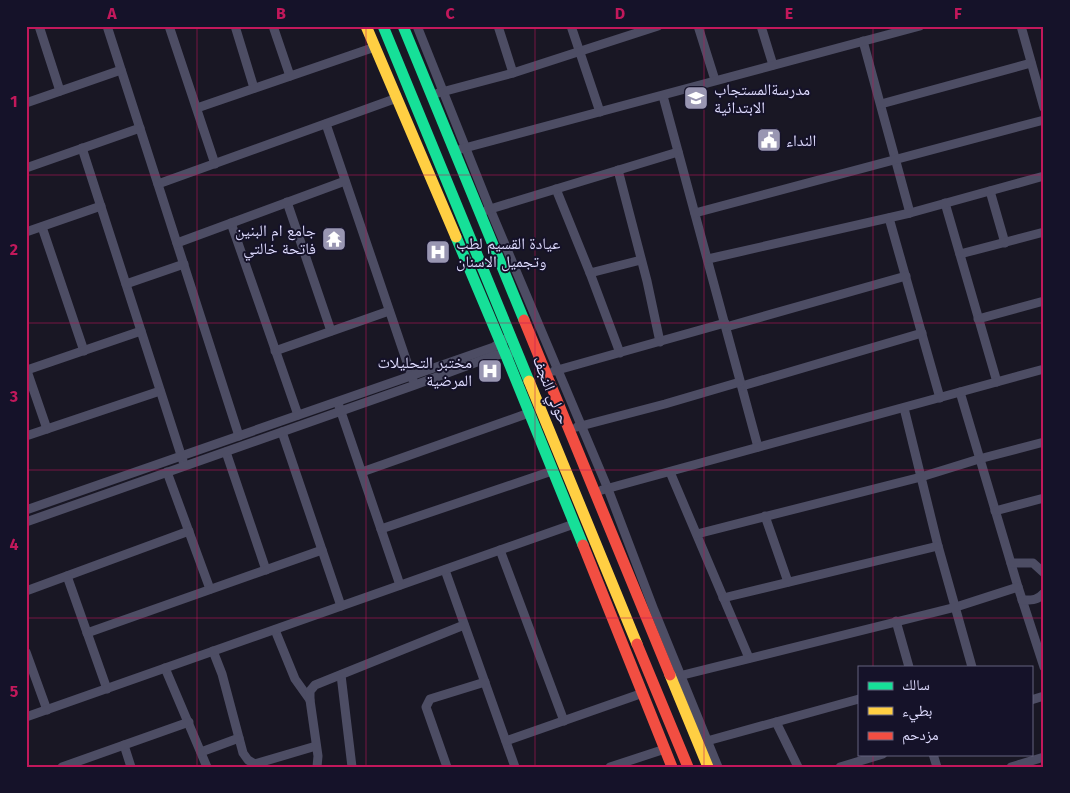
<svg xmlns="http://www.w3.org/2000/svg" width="1070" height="793" viewBox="0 0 1070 793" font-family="'Fira Sans','Noto Naskh Arabic',sans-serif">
  <rect width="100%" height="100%" fill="#191724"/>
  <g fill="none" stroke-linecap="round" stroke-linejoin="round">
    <g stroke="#4d4d64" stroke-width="9">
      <polyline points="39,26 60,91"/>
      <polyline points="107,26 239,436"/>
      <polyline points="169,26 215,164"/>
      <polyline points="235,26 254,88"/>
      <polyline points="273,26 290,76"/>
      <polyline points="417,26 490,209 608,489 654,610 718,767"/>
      <polyline points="498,26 513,73"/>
      <polyline points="571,26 600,112"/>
      <polyline points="698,26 715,80"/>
      <polyline points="761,26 773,65"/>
      <polyline points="1021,26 1044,108"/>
      <polyline points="863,41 910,213"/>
      <polyline points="438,93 513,73 658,26"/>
      <polyline points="663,96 758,447"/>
      <polyline points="26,103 121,70"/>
      <polyline points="881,104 1031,63"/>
      <polyline points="197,108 375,47"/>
      <polyline points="326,124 413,380"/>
      <polyline points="82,148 183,461"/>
      <polyline points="461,149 920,26"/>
      <polyline points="26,168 140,128"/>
      <polyline points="618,170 647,281 660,342"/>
      <polyline points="158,184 397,98"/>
      <polyline points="556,189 590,273 641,260"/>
      <polyline points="990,191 1005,243"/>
      <polyline points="287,202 331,331"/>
      <polyline points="945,203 997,382"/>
      <polyline points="487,210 678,152"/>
      <polyline points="695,213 1044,120"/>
      <polyline points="889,218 940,398"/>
      <polyline points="231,223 298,415"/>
      <polyline points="42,227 84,351"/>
      <polyline points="26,232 101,206"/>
      <polyline points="177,243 345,181"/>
      <polyline points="960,254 1044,232"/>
      <polyline points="708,259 910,213 1044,176"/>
      <polyline points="590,273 620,353"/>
      <polyline points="126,284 184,264"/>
      <polyline points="978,319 1044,301"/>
      <polyline points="726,327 906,276"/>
      <polyline points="275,351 389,311"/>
      <polyline points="26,368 47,429"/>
      <polyline points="27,370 141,331"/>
      <polyline points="554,371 725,323"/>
      <polyline points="742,386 922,333"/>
      <polyline points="960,392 1018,587 1044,667"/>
      <polyline points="339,406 400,585"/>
      <polyline points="904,408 938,546 972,667"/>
      <polyline points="577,427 665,404 740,382"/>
      <polyline points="282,432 341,606"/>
      <polyline points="26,436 160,391"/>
      <polyline points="226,452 266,570"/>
      <polyline points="167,472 210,589"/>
      <polyline points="362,472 529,413"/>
      <polyline points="670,472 749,658"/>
      <polyline points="602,490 1044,369"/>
      <polyline points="26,510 494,347 505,339"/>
      <polyline points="995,511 1044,498"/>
      <polyline points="765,516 788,582"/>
      <polyline points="26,522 415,385 496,355 510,353"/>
      <polyline points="381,529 552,471"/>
      <polyline points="697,534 921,477 979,459 1044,442"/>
      <polyline points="500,550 564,721"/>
      <polyline points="1011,563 1033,563 1044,573"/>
      <polyline points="445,570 515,767"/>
      <polyline points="67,576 107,689"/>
      <polyline points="26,591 189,531"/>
      <polyline points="723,598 938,546"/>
      <path d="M1022 600C1031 600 1037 601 1044 593"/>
      <polyline points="896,621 909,667"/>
      <polyline points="275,630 295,679 310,700"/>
      <polyline points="87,633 322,550"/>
      <polyline points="213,651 222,674 243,753 248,760 255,764 316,746"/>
      <polyline points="26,652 47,710"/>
      <polyline points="165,668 207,767"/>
      <polyline points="341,675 352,767"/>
      <polyline points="675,677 956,607 1018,587"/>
      <polyline points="1031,700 1044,696"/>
      <polyline points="26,717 574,524"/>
      <polyline points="776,722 798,767"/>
      <polyline points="506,741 643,693"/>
      <polyline points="707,741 859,699"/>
      <polyline points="124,745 131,767"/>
      <polyline points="201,752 239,738"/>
      <polyline points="933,754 937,767"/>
      <polyline points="62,767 189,722"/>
      <polyline points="317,767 318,756 310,700 310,691 315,685 464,625"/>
      <polyline points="447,767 426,707 430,699 485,682"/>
      <polyline points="610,767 665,749"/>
      <polyline points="840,767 883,754"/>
      <polyline points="1011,767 1044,757"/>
    </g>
    <g stroke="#16e098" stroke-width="11">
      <polyline points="383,26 529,381"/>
      <polyline points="403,26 524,320"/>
      <polyline points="456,237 505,353 583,545"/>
    </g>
    <g stroke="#ffcf43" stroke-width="11">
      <polyline points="366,26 456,237"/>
      <polyline points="529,381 637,644"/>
      <polyline points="670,675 708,767"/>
    </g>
    <g stroke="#f24e42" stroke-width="11">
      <polyline points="524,320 670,675"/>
      <polyline points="583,545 672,767"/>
      <polyline points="637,644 688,767"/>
    </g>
  </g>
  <path fill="none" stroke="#c2185b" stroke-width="1" stroke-opacity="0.55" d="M197 26V767M366 26V767M535 26V767M704 26V767M873 26V667M26 175H1044M26 323H1044M26 470H1044M26 618H1044M873 754V767"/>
  <defs>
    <symbol id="school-square" viewBox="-11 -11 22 22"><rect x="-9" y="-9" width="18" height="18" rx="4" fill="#9996b2" stroke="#151229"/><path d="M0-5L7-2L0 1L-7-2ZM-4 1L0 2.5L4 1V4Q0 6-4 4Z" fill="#fff"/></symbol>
    <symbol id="civic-square" viewBox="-11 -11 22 22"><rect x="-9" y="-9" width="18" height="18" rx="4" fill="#9996b2" stroke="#151229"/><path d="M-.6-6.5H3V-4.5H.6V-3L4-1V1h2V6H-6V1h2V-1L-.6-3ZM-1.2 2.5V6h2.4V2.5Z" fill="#fff"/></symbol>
    <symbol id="temple-square" viewBox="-11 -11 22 22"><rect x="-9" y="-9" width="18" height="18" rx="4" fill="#9996b2" stroke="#151229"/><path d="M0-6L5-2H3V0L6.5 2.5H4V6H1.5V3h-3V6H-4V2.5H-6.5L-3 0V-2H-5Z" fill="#fff"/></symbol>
    <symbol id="hospital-square" viewBox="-11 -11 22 22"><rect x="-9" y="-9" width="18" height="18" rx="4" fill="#9996b2" stroke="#151229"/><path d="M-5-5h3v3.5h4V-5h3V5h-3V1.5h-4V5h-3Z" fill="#fff"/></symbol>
  </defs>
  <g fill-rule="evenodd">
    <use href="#school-square" x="682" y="84" width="28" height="28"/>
    <use href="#civic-square" x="755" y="126" width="28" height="28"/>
    <use href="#temple-square" x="320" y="225" width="28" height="28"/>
    <use href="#hospital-square" x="424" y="238" width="28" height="28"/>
    <use href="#hospital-square" x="476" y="357" width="28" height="28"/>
  </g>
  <g text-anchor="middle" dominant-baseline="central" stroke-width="4" stroke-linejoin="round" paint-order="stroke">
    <g font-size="16" fill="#dedbfe" stroke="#151229" text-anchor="start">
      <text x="714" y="89">مدرسةالمستجاب<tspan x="714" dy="18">الابتدائية</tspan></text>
      <text x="786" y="140">النداء</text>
      <text x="316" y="230" text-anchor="end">جامع ام البنين<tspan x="316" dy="18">فاتحة خالتي</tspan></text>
      <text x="456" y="243">عيادة القسيم لطب<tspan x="456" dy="18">وتجميل الاسنان</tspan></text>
      <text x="472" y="362" text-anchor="end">مختبر التحليلات<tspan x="472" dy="18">المرضية</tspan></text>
    </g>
    <g font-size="16" fill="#dedbfe" stroke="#151229">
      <text transform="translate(551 390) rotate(68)">حولي النجف</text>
    </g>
  </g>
  <rect width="1070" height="793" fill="none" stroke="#151229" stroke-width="55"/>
  <rect x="858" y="666" width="175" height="90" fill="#151229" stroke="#65627e"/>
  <rect x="868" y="682" width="25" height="8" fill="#16e098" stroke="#65627e"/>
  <text x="902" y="690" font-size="15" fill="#dedbfe">سالك</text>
  <rect x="868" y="707" width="25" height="8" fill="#ffcf43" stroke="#65627e"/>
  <text x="902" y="716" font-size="15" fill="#dedbfe">بطيء</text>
  <rect x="868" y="732" width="25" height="8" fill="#f24e42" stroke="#65627e"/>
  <text x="902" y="740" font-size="15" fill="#dedbfe">مزدحم</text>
  <rect x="28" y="28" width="1014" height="738" fill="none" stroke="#c2185b" stroke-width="2"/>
  <g font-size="16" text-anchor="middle" font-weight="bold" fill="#c2185b">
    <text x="112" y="19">A</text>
    <text x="281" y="19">B</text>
    <text x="450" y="19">C</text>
    <text x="620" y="19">D</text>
    <text x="789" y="19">E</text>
    <text x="958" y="19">F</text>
    <text x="14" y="107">1</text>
    <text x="14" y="255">2</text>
    <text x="14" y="402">3</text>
    <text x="14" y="550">4</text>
    <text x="14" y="697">5</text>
  </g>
</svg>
